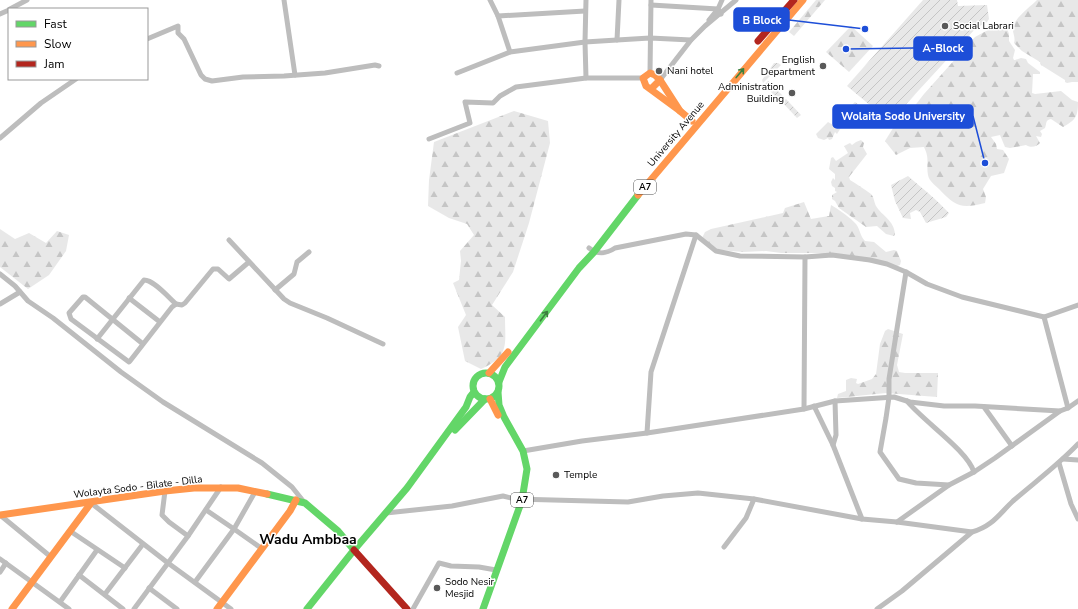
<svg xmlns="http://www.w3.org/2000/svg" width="1078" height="609" viewBox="0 0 1078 609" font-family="'Nunito Sans',sans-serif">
  <defs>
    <pattern id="forest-firs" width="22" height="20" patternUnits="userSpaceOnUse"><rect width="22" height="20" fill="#e8e8e8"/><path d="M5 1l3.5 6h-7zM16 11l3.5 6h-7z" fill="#c5c5c5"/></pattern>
    <pattern id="garden-furrows" width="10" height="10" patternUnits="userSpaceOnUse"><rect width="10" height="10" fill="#e8e8e8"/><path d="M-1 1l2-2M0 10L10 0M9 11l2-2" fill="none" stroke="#c5c5c5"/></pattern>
  </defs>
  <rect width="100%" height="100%" fill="#fff"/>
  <g fill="url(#forest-firs)">
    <polygon points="816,0 825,0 794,36 789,32"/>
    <path d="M1037 0H1078V82H1072L1067 83 1065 82V80L1041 65 1040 62 1022 51 1014 43C1016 37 1012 33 1013 27 1014 19 1031 6 1037 0Z"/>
    <path d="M1006 25 1009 34V41L1015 50 1013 58 1014 60H1015L1021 58 1026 59 1028 63 1040 72V74H1033L1032 93 1035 94 1061 91 1072 100 1078 102C1078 116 1076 120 1063 127L1051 119C1045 120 1047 123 1045 128L1040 131 1042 134 1041 137 1036 136 1040 143C1037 147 1030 148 1026 145L1010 148 1005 147 1000 135 991 137 996 144 997 149 1003 150 1009 159 1004 173 991 176 983 189 986 197 985 203C961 209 956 207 939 189 935 185 929 181 928 175 926 164 930 159 924 147L910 148 896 155 885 141 895 125 913 108 924 94 975 37 988 30Z"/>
    <polygon points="851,26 873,46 849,72 826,52"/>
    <path d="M514 111 548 121 550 143 529 223 513 272 492 305 505 317C505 345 510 356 481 369L465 361 458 327 466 315 453 283 459 280 461 261 460 251 474 235 467 224 449 218 428 206 429 180 434 142Z"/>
    <polygon points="836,119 839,119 841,122 842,126 837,134 835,132 832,139 829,140 828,138 824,140 818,138 816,134 828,122 833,125"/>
    <path d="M861 140 864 143 863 147 867 154 849 177 850 180C857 184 864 189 871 194 874 197 874 202 876 206 882 216 894 220 895 234L894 236 886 234 877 226 866 227 839 208 835 201 832 199V195L837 192 835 191V188L832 186 831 182 833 178 835 180V174L829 169 831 158 833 157 836 161 848 153 844 146 850 143 852 145 856 142Z"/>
    <path d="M804 202 811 219 829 216 831 205C838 209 851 218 856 224 860 229 860 236 865 241L874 242 886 252 894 250 897 251 901 261 900 265 895 267 819 253H781L766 251 743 252 719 250 702 238 705 232 711 229 783 213 785 208Z"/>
    <polygon points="0,229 15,239 29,233 46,243 57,231 69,235 66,251 49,275 28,289 0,267"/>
    <polygon points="888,329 903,334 897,365 899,372 905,373 938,373 937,397 886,393 837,398 838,394 846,391 846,380 851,378 857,379 856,383 858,384 872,379 876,374 880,344 885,331"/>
  </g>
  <g fill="url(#garden-furrows)">
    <polygon points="923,0 957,0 958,6 987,5 989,19 987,22 976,28 896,115 889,117 883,116 847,86"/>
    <polygon points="774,63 778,63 781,65 763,83 762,80"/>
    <polygon points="768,81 783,96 779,100 764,85"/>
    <polygon points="786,99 801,115 797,118 782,102"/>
    <path d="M855 102 874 117 875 120C864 119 855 117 850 107Z"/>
    <path d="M908 176C922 188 936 199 949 213L946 217 926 223 920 212 916 210 910 213 911 219 903 218 895 201 891 185Z"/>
  </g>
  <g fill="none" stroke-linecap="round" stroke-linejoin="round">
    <g stroke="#bdbdbd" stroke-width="5">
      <polyline points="284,0 295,75"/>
      <polyline points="490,0 498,16 510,52 585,42 617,40 650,38 691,40"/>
      <polyline points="651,5 718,9 721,14"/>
      <polyline points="10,9 27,0"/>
      <polyline points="0,14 9,10"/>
      <polyline points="498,16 585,11"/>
      <polyline points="709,20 718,9 722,0"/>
      <polyline points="147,39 178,26 178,33 184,39 201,75 205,79 212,81 243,77 284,76 325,73 375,65 379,66"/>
      <polyline points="617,40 619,0"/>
      <polyline points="457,73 510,52"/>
      <polyline points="650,73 651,0"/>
      <polyline points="586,78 585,42 586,0"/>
      <polyline points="660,80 691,40 705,26 736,0"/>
      <polyline points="0,138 41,103 76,79"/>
      <polyline points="429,139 470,123 465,102 493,103 500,96 516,87 586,78 643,78"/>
      <polyline points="229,240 284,299 290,303 327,318 383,344"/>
      <path d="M589 248C598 255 606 254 615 248L686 234 696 235 716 251 740 256 805 257 832 255 870 260 887 264 906 272 927 284 962 297 1044 317 1078 305"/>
      <polyline points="906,272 889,379 889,397 886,418 880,452 899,479 916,483 949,485"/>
      <polyline points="0,274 15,286 28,301 53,318 121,372 163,402 262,463 292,487 304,502"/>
      <polyline points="275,290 294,274 297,262 309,252"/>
      <polyline points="129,298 160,322"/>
      <polyline points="0,304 20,292"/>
      <polyline points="1044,317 1068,408"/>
      <path d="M97 339 144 280C154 280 168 297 176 304"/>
      <polyline points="143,344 85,297 83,297 69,313 71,319 129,362 130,361 172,307 176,304 182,305 185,303 213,269 218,269 229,279 249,262"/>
      <path d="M907 401C923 421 967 450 974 472"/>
      <polyline points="814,406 833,445 862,519"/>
      <polyline points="984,407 1012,446"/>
      <polyline points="804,409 805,257"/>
      <polyline points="647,433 651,372 696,235"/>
      <polyline points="833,445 836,435 835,401"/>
      <polyline points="523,451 582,441 647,433 804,409 835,401 894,397 910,402 944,406 975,406 1060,411"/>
      <polyline points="1063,459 1078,460"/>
      <polyline points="1059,463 1071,504 1078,519"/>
      <polyline points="165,491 162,515 169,522 188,536"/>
      <polyline points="91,503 168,563 231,609"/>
      <polyline points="206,510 234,529 261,548"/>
      <polyline points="386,513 452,506 503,496 515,499 628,502 663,496 698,493 754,499 862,519 897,522 972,532"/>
      <polyline points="0,515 51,557"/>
      <polyline points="897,522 949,485 974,472 995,458 1060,411 1068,408 1078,401"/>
      <polyline points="70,531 125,568"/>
      <polyline points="724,547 746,518 754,499"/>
      <polyline points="0,559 69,609"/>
      <polyline points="0,572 6,563"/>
      <polyline points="79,575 123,609"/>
      <polyline points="195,582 234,529 255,492"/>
      <polyline points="149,588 177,609"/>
      <polyline points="105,594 143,544"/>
      <polyline points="60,602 97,550"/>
      <polyline points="134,609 188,536 221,487"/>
      <polyline points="413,609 439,563 451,566 479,567 496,570"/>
      <path d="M877 609 902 591 972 532C993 526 999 514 1013 501 1035 482 1058 465 1078 444"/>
    </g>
    <g stroke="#63d668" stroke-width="7">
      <circle cx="486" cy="386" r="13"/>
      <polyline points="499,382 505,367 579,268 594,252 638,195"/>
      <polyline points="455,430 485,399"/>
      <polyline points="267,494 305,503 338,531 354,550"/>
      <polyline points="307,609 354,550 407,488 466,407 470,397 474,392"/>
      <polyline points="483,609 522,500 527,469 523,451 504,417 499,405 498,392"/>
    </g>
    <g stroke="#ff974d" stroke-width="7">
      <polyline points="660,80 680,111 692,121"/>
      <polyline points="651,89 660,80 655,75 650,73 643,78 646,86 680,111"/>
      <polyline points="638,195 803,0"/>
      <polyline points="489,373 508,352"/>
      <polyline points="490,399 498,415"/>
      <polyline points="0,515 165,491 194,488 238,488 267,494"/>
      <polyline points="12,609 91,503"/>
      <polyline points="217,609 290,511 296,500"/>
    </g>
    <g stroke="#b3261e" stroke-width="7">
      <polyline points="758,41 794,0"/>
      <polyline points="354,550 407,609"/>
    </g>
  </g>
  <defs><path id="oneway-shaft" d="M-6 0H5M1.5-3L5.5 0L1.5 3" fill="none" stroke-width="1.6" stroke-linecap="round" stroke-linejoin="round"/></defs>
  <g stroke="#3b803e">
    <use href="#oneway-shaft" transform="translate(740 73) rotate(-50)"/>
    <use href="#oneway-shaft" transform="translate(544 316) rotate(-53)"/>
  </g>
  <g fill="#595959" stroke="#fff" stroke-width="1.5">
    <circle cx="945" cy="26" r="4"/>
    <circle cx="823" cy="66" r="4"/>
    <circle cx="659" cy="71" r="4"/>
    <circle cx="792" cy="93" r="4"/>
    <circle cx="556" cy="475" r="4"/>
    <circle cx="437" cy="588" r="4"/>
  </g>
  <g text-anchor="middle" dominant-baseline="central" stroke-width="3" stroke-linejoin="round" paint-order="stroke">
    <g fill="#fff" stroke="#4c4c4c" stroke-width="1">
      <rect x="634" y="180" width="22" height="14" rx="3"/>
      <rect x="511" y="493" width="22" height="14" rx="3"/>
    </g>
    <g font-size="9" font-weight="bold" fill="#000">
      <text x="645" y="187">A7</text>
      <text x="522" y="500">A7</text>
    </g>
    <g font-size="10" fill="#000" stroke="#fff" text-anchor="start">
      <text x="953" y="26">Social Labrari</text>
      <text x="815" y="60" text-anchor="end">English<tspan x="815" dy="12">Department</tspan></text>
      <text x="667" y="71">Nani hotel</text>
      <text x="784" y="87" text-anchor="end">Administration<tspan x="784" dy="12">Building</tspan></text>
      <text x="564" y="475">Temple</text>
      <text x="445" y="582">Sodo Nesir<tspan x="445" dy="12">Mesjid</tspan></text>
    </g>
    <g font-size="10" fill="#000" stroke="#fff">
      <text transform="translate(676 134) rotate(-50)">University Avenue</text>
      <text transform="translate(138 487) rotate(-7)">Wolayta Sodo - Bilate - Dilla</text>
    </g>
    <g font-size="14" font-weight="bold" fill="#000" stroke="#fff">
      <text x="308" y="539">Wadu Ambbaa</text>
    </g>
  </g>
  <path fill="none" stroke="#1d4ed8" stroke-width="1.5" d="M865 29L789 20M846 49L914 48M985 163L973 116"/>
  <g fill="#1d4ed8" stroke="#fff" stroke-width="1.5">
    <circle cx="865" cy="29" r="4"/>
    <circle cx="846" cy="49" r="4"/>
    <circle cx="985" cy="163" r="4"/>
  </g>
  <g fill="#1d4ed8" stroke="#1d4ed8" stroke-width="1.5">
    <rect x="734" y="8" width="55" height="23" rx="4"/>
    <rect x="914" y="37" width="58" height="23" rx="4"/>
    <rect x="833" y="105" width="140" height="23" rx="4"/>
  </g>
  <g font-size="11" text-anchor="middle" font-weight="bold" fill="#fff">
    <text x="762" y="24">B Block</text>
    <text x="943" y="52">A-Block</text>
    <text x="903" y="120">Wolaita Sodo University</text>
  </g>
  <rect x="8" y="8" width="140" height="72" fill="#ffffff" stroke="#999999"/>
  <rect x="16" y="21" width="20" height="6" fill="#63d668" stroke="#999999"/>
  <text x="44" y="28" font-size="12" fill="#000000">Fast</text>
  <rect x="16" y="41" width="20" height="6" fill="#ff974d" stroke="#999999"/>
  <text x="44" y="48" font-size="12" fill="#000000">Slow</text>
  <rect x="16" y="61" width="20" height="6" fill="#b3261e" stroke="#999999"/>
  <text x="44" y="68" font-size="12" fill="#000000">Jam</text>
</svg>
